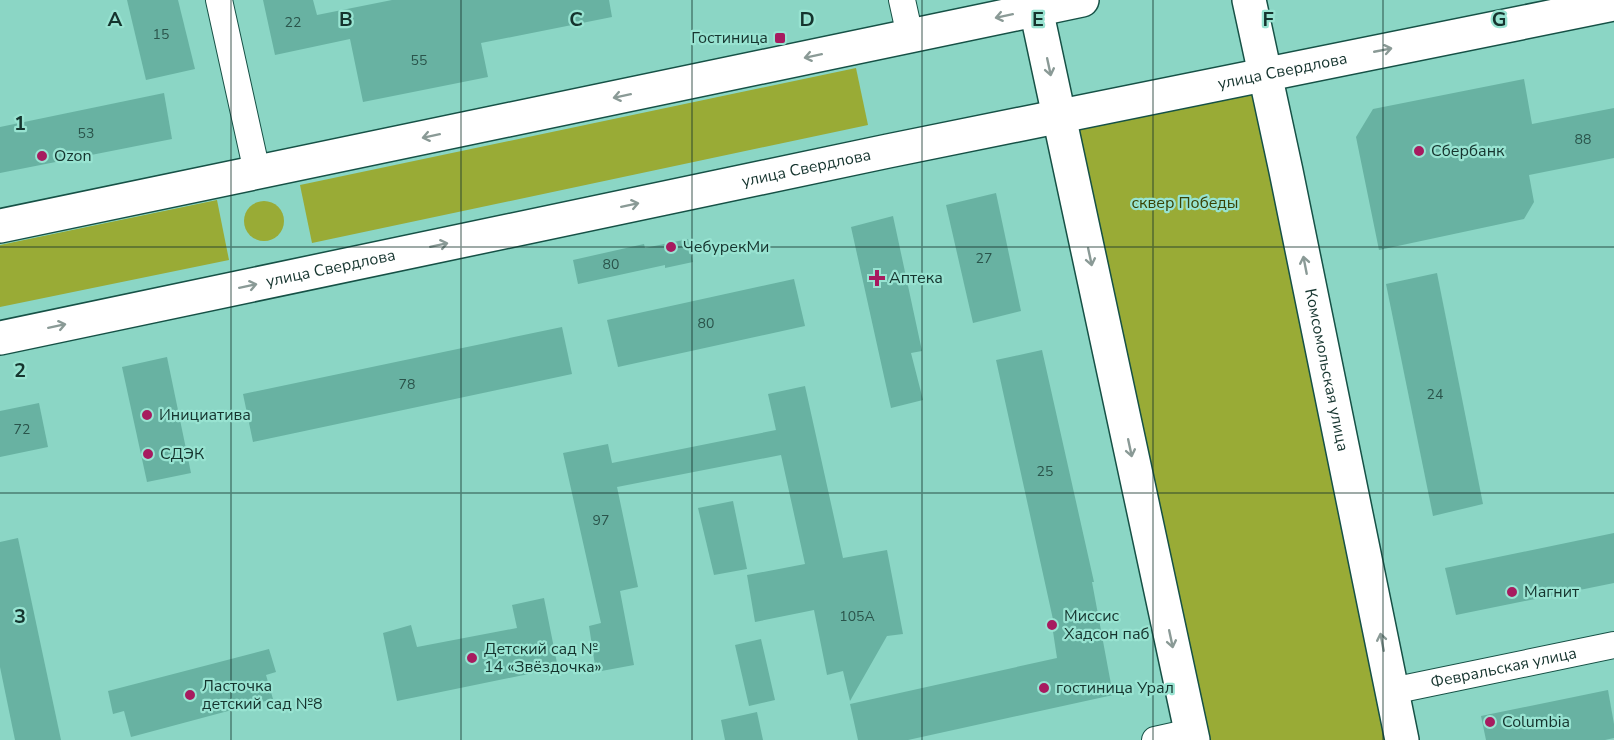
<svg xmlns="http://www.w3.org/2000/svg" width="1614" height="740" viewBox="0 0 1614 740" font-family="'Nunito Sans',sans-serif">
  <rect width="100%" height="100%" fill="#8bd6c5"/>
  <g fill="#99ab36">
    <polygon points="856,68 868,125 312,243 300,185"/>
    <polygon points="1264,73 1402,740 1193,740 1059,116"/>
    <polygon points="217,200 229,260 0,307 0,245"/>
    <circle cx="264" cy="221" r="20"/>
  </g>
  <g fill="#68b2a2">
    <polygon points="127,0 178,0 195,69 146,80"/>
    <polygon points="263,0 313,0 317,15 392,0 609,0 612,17 481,43 488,77 363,102 350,39 275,55"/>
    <polygon points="1524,79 1532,124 1614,108 1614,158 1529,175 1534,202 1524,219 1379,250 1356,137 1373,109"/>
    <polygon points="164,93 172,139 0,173 0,127"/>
    <polygon points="996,193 1021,311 973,323 946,205"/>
    <polygon points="893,216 922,351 911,353 923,400 891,408 851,227"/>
    <polygon points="688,239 693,262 665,268 665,265 578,284 573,260 644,244 645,248"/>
    <polygon points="1437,273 1483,504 1433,516 1386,284"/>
    <polygon points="794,279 805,326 618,367 607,320"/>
    <polygon points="562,327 572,374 253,442 243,394"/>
    <polygon points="1042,350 1094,582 1092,582 1113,695 908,740 858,740 850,704 1057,658 1052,625 1054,624 996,360"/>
    <polygon points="167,357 191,473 147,482 122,367"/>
    <polygon points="805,386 843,558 887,550 903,634 887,636 850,701 843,671 827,675 814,610 755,622 747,575 805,564 781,455 617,487 638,587 620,591 634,665 596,672 589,626 601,623 563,453 608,444 612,463 776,430 768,394"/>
    <polygon points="39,403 48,447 0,457 0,411"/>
    <polygon points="733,501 747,569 714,575 698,508"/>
    <polygon points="1614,533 1614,583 1456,615 1445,568"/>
    <polygon points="18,538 61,740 15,740 0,667 0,542"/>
    <polygon points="544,598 558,668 397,701 383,633 411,625 417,647 517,628 512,605"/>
    <polygon points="761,639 775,700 749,706 735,645"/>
    <polygon points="269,649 276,672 266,675 273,699 131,737 124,711 113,714 108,691"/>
    <polygon points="1608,690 1614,724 1614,738 1605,740 1486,740 1481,716"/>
    <polygon points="757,712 763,740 725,740 721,720"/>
  </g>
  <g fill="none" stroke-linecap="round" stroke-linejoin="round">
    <defs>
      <g id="minor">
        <polyline points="219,0 257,172"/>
        <polyline points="902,0 910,36"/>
        <path id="s1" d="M1392 691 1614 645"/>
        <polyline points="1155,740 1191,732"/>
      </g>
      <g id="secondary">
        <path id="s2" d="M1249 0 1286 171 1402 740"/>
        <polyline points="1036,9 1193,740"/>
        <polyline points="0,226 1082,0"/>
        <path id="s3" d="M0 338 888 151 1614 4"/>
      </g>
    </defs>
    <use href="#minor" stroke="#165146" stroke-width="28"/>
    <use href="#secondary" stroke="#165146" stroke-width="36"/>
    <use href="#minor" stroke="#fff" stroke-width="26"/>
    <use href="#secondary" stroke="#fff" stroke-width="33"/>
  </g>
  <defs><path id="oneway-shaft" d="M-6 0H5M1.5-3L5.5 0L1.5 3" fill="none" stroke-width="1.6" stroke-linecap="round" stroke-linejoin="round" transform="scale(1.5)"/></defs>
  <g stroke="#8a9a96">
    <use href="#oneway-shaft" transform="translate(1004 16) rotate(168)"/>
    <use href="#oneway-shaft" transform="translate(1383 50) rotate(-11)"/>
    <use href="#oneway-shaft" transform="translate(813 56) rotate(168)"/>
    <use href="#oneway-shaft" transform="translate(1049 67) rotate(78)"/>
    <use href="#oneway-shaft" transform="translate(622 96) rotate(168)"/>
    <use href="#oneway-shaft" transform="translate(431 136) rotate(168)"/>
    <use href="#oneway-shaft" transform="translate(630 205) rotate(-12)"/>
    <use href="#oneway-shaft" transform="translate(439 245) rotate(-12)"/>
    <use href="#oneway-shaft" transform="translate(1090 257) rotate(78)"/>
    <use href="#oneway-shaft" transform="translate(1305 265) rotate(-101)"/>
    <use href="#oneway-shaft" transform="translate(248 286) rotate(-12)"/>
    <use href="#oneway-shaft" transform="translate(57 326) rotate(-12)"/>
    <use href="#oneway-shaft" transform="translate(1130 448) rotate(78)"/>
    <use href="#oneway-shaft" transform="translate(1171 639) rotate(78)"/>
    <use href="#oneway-shaft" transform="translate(1382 642) rotate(-101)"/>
  </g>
  <path fill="none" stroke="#15342e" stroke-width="1.5" stroke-opacity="0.55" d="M231 0V740M461 0V740M692 0V740M922 0V740M1153 0V740M1383 0V740M0 247H1614M0 493H1614"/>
  <g fill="#a71b5f" stroke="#98e3d1" stroke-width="2">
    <rect x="774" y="32" width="12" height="12" rx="3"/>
    <circle cx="1419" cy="151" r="6"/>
    <circle cx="42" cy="156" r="6"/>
    <circle cx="671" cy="247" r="6"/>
    <path d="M874 269h6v6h6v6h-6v6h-6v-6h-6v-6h6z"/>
    <circle cx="147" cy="415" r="6"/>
    <circle cx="148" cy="454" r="6"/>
    <circle cx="1512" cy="592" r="6"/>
    <circle cx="1052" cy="625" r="6"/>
    <circle cx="472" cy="658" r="6"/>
    <circle cx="1044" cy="688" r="6"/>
    <circle cx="190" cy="695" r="6"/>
    <circle cx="1490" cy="722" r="6"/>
  </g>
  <g text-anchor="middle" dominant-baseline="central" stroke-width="4.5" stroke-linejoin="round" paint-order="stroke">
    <g font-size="14" fill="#2a544b">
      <text x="293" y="22">22</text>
      <text x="161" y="34">15</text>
      <text x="419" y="60">55</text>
      <text x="86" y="133">53</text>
      <text x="1583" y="139">88</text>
      <text x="984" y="258">27</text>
      <text x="611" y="264">80</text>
      <text x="706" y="323">80</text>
      <text x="407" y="384">78</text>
      <text x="1435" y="394">24</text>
      <text x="22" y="429">72</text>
      <text x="1045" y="471">25</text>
      <text x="601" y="520">97</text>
      <text x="857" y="616">105А</text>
    </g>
    <g font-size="16" fill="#15342e" stroke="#98e3d1" text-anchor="start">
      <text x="768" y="38" text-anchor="end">Гостиница</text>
      <text x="1431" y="151">Сбербанк</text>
      <text x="54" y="156">Ozon</text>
      <text x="683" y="247">ЧебурекМи</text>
      <text x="889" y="278">Аптека</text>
      <text x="159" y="415">Инициатива</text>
      <text x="160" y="454">СДЭК</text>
      <text x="1524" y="592">Магнит</text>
      <text x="1064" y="616">Миссис<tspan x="1064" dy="18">Хадсон паб</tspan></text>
      <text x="484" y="649">Детский сад №<tspan x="484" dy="18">14 «Звёздочка»</tspan></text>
      <text x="202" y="686">Ласточка<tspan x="202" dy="18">детский сад №8</tspan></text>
      <text x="1056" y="688">гостиница Урал</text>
      <text x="1502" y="722">Columbia</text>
    </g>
    <g font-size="16" fill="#15342e" stroke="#98e3d1">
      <text stroke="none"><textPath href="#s3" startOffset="1310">улица Свердлова</textPath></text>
      <text stroke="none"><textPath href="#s3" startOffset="824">улица Свердлова</textPath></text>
      <text stroke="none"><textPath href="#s3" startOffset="338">улица Свердлова</textPath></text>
      <text stroke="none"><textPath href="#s2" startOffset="378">Комсомольская улица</textPath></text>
      <text stroke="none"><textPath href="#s1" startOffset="114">Февральская улица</textPath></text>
    </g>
    <g font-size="16" fill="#394205" stroke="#98e3d1">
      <text x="1185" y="203">сквер Победы</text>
    </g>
  </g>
  <g font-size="20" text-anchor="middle" font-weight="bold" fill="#15342e" stroke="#98e3d1" stroke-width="4.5" stroke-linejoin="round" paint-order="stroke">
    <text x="115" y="26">A</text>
    <text x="346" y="26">B</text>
    <text x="576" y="26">C</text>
    <text x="807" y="26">D</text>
    <text x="1038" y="26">E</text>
    <text x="1268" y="26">F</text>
    <text x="1499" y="26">G</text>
    <text x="20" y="130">1</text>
    <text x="20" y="377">2</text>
    <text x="20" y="623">3</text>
  </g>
</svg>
